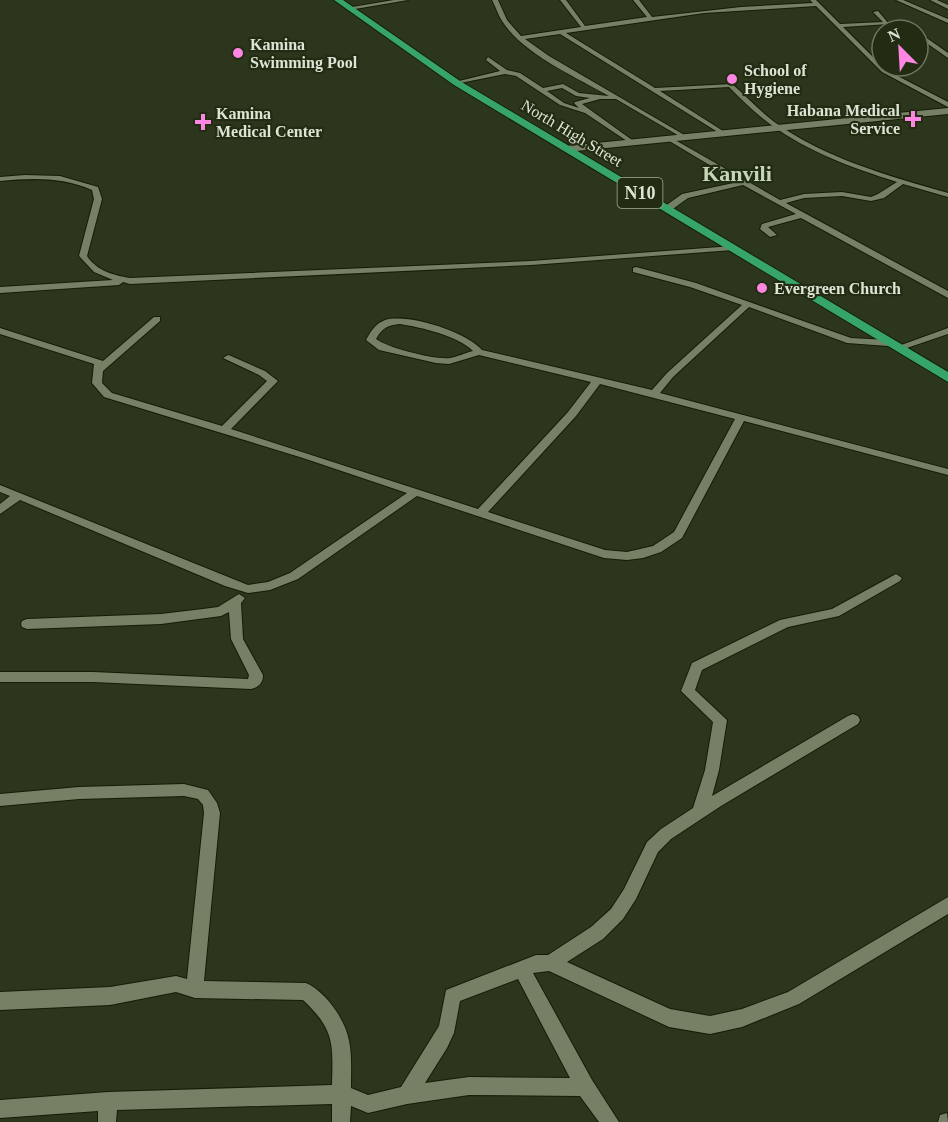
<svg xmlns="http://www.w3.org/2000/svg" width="948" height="1122" viewBox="0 0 948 1122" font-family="Georgia,serif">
  <rect width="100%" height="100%" fill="#2c361d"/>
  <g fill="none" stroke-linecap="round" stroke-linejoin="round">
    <defs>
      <g id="street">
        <polygon points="394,0 408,0 349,10 346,8"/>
        <path d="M492 0H498L507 20 521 36 581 27 560 0H566L585 26 647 17 633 0H639L652 17 741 7 813 3 810 0H816L840 24 883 22 873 12 878 11 889 24 843 27 886 70 948 102V107L882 72 816 6 704 13 566 33 655 88 732 84C746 96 759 110 773 121 824 158 888 176 948 193V197L903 184 884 198 871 201 842 196 804 198 786 203 948 291V298L801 218 768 227 777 235 770 237 760 229 762 224 796 214 743 185 688 198 670 211H664V207L682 194 738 182 666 139 665 138 668 136 780 200 804 194 842 192 871 197 878 194 897 182C853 168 808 152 770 124 755 113 742 100 729 87L660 91 723 131 724 132 721 134 560 34 525 39 549 56 686 136 681 137 616 99H600L582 104 632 140V142L630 143 585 113 560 105 516 76 505 74 455 84V82L500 71 486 60 488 57 507 70 520 73 543 88 563 84 579 93 609 96C576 77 523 54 502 21 498 15 496 7 492 0ZM562 88 576 96 590 98 575 102 574 103 579 108 564 103 547 91Z"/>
        <polygon points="896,0 903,0 948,19 948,23"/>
        <polygon points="930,0 937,0 948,5 948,9"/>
        <polygon points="902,22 906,22 916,30 910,30 902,24"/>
        <polygon points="918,32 948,53 948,58 918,37"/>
        <path d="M25 175 60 176 98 187 102 199 87 256C97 271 113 275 130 278L531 261 733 246 737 248 733 250 531 265 130 284 123 282 119 285 0 293V287L113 280 94 272 79 256 94 199 92 190C62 177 32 178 0 181V177Z"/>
        <path d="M636 267 696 283 851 338 888 340 893 343 888 346 847 343 749 307 673 377 660 393 948 469V475L744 421 682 538 661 552 643 558 627 560 604 558 417 496 298 579 270 590 248 593 225 586 20 500 0 514V504L10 496 0 492V485L248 585 268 582 290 573 407 493 303 458 104 397 92 383 94 364 0 334V328L103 361 154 317H160V321L103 371 102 383 112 393 222 426 267 381 259 375 223 358 228 355 231 356 265 371 278 381 231 429 478 509 568 412 591 382 479 355 449 364 436 363 379 350 366 340C371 331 375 324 385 320 409 313 466 332 482 350L652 390 667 373 742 305 690 287 633 272V268ZM400 324C420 327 459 336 473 351 465 353 457 357 450 358 435 360 388 348 376 339 382 328 388 325 400 324ZM600 384 735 419 674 532 653 546 627 552 605 550 488 512 576 416Z"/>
        <polygon points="948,328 948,334 901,350 898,351 893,348"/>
        <path d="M896 574 902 578 900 581 839 616 788 627 702 670 695 690 727 720 719 770 712 796 848 716 853 714 858 716 860 720 858 724 721 806 671 839 658 852 636 899 623 919 603 939 567 962 670 1009 710 1016 742 1009 788 992 948 897V914L799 1004 742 1027 710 1034 669 1027 549 971 533 973 592 1080 619 1122H599L580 1096 469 1095 407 1104 368 1113 351 1106 350 1122H332V1104L117 1110 116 1122H98V1111L0 1118V1100L108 1092 332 1085C333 1044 335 1030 303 1000L195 998 176 992 110 1005 0 1010V992L110 987 176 976 187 979 204 813 203 805 198 799 184 796 79 799 0 806V794L79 787 184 784 208 790 217 803 220 813 204 981 306 983C317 988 327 998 334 1008 354 1036 351 1055 351 1088L368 1095 401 1087 439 1026 446 990 536 955H548L591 927 611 909 624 889 647 842 661 829 693 808 705 770 713 722 681 691 692 663 780 620 832 609ZM518 979 570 1078 469 1077 425 1083 447 1048 454 1033 460 1001Z"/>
        <path d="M239 594 245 598 241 603 243 639 263 675C263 683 259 687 251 689L93 682H0V672H93L248 679 249 675 231 639 229 612 221 616 161 624 27 629 22 627 21 624 22 621 27 619 161 614 203 609 218 607Z"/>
        <polygon points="947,1113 948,1122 938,1122 940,1115"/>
      </g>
      <polygon id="secondary" points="948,108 948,114 566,152 561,149 566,146"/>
      <polygon id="highway" points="334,0 343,0 460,81 948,372 948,382 454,85"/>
    </defs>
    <use href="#street" stroke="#141d05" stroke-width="2"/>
    <use href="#secondary" stroke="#141d05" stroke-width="2"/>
    <use href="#highway" stroke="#141d05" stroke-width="2"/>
    <use href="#street" fill="#758064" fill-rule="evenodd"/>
    <use href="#secondary" fill="#758064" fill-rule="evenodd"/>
    <use href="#highway" fill="#37a46a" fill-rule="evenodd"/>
  </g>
  <g fill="#fd86e2" stroke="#222c13" stroke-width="2">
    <circle cx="238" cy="53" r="6"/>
    <circle cx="732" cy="79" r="6"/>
    <path d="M910 110h6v6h6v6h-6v6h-6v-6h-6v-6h6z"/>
    <path d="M200 113h6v6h6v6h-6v6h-6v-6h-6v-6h6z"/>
    <circle cx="762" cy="288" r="6"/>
  </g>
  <g text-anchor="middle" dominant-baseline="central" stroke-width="4.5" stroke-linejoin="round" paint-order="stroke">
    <g font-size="16" font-weight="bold" fill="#dee4d5" stroke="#222c13" text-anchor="start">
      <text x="250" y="44">Kamina<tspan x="250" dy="18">Swimming Pool</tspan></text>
      <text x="744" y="70">School of<tspan x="744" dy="18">Hygiene</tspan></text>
      <text x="900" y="110" text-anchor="end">Habana Medical<tspan x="900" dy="18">Service</tspan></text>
      <text x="216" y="113">Kamina<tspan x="216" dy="18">Medical Center</tspan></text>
      <text x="774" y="288">Evergreen Church</text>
    </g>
    <g font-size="16" fill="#dee4d5" stroke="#222c13">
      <text transform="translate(572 133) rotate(31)">North High Street</text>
    </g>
    <rect fill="#222c13" stroke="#a6ad9b" stroke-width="1.5" x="617.5" y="178" width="45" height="30" rx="4.5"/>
    <g font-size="18" font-weight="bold" fill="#dee4d5">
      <text x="640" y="193">N10</text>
    </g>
    <g font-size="22" font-weight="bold" fill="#c7d4b6" stroke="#222c13">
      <text x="737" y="173">Kanvili</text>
    </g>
  </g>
  <g transform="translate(900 48) rotate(336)"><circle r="28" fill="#222c13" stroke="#6d7661" stroke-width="1.5"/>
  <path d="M0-4.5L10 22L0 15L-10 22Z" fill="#fd86e2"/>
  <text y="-9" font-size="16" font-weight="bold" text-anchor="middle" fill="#dee4d5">N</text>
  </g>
</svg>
